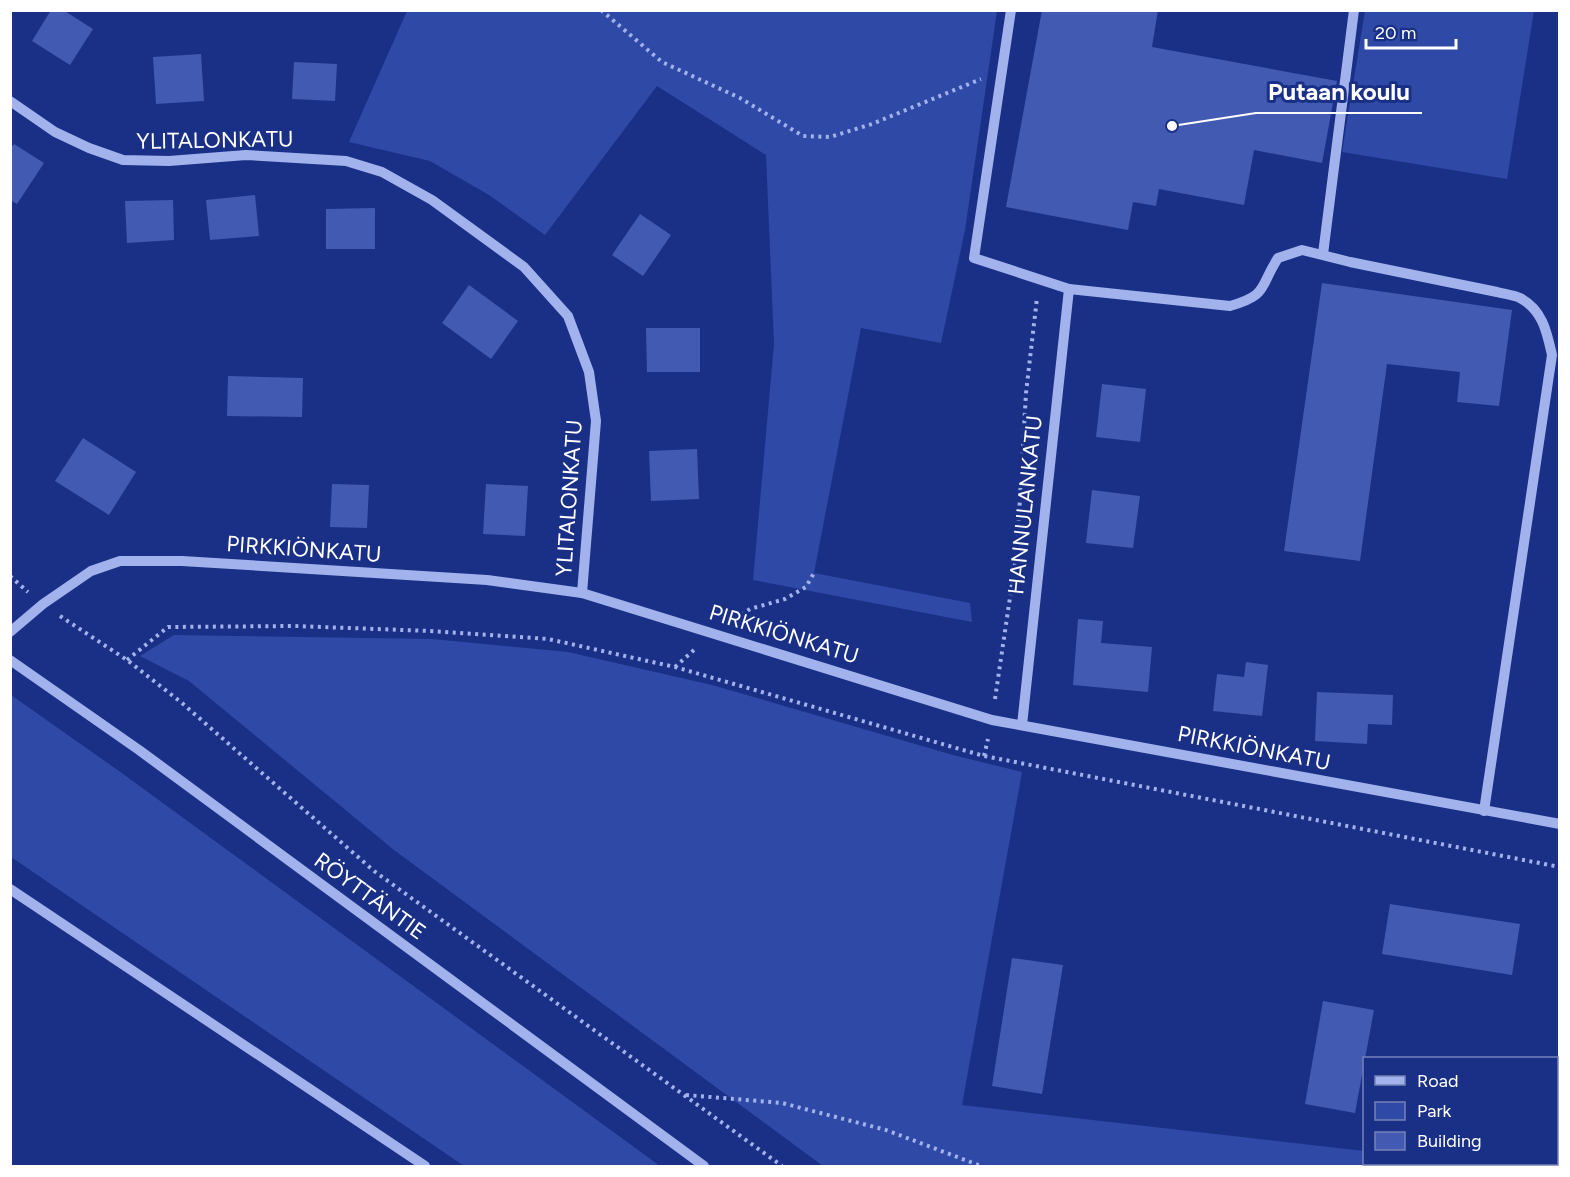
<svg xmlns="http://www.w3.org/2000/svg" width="1570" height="1177" viewBox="0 0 1570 1177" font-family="Figtree,sans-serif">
  <rect width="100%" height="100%" fill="#1a3087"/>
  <g fill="#2f49a7">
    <polygon points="407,11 997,11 965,230 941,343 861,328 814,573 970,603 972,622 753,580 774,344 766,155 657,86 545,235 489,195 430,161 349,142"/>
    <polygon points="1365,11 1534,11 1507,179 1342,152"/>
    <polygon points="174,635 432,639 568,652 712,685 953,755 1022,772 962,1105 1364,1151 1364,1164 1530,1164 1530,1166 823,1166 394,850 189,681 140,656"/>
    <polygon points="11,695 119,771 660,1166 464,1166 11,857"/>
  </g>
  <g fill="#425ab1">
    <polygon points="51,10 63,10 93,29 70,65 32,41"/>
    <polygon points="1042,10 1158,10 1152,47 1337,81 1322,163 1254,150 1244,205 1159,189 1156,206 1133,202 1128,230 1006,207"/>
    <polygon points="201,54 204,101 156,104 153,57"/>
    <polygon points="294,62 337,64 335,101 292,99"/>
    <polygon points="14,144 44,163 17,204 10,200 10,149"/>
    <polygon points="255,195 259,236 210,240 206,200"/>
    <polygon points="173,200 174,240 127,243 125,201"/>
    <polygon points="375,208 375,249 326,249 326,209"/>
    <polygon points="640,214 671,235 643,276 612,255"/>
    <polygon points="1322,283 1512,310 1499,406 1457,402 1460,372 1387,364 1360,561 1284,551"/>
    <polygon points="469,285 518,321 491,359 442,323"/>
    <polygon points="646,328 700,328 700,372 647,372"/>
    <polygon points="228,376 303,378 302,417 227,416"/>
    <polygon points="1102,384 1146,389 1140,442 1096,437"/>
    <polygon points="83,438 136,472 109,515 55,481"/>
    <polygon points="697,449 699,499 651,501 649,451"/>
    <polygon points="332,484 369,485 367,528 330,527"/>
    <polygon points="486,484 528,486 525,536 483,534"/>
    <polygon points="1092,490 1140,496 1133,548 1086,543"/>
    <polygon points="1078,619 1103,621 1101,643 1152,647 1148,692 1073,685"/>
    <polygon points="1246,662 1268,665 1262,716 1213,711 1217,674 1244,677"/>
    <polygon points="1317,692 1393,695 1392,725 1368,724 1367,744 1315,741"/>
    <polygon points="1390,904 1520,924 1512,975 1382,954"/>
    <polygon points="1012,958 1063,965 1042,1094 992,1086"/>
    <polygon points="1323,1001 1374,1010 1355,1113 1305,1104"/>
  </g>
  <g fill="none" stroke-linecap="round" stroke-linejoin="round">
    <g stroke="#a1b2ec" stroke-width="4" stroke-dasharray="3 4.5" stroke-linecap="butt">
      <polyline points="601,10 662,62 740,98 803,136 830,137 872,124 981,79"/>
      <polyline points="10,576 28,592"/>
      <polyline points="60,616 127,660 182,703 374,871 782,1166"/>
      <polyline points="735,619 750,609 785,599 806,587 814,573"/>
      <polyline points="127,660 168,627 295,626 430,631 548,639 675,667 984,756 1560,867"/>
      <polyline points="675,667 695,649"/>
      <polyline points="995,699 1017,550 1026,393 1037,298"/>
      <polyline points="984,756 988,739"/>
      <polyline points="686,1095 782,1103 886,1130 981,1166"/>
    </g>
    <g stroke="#a1b2ec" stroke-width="10">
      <path d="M1011 10 974 258 1069 289 1230 306C1269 295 1259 287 1278 258L1302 250 1350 262 1497 292C1504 294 1514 295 1520 298 1543 310 1547 333 1552 355L1484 811"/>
      <polyline points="10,101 55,132 89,148 123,160 169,161 246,155 346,161 382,172 432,200 524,267 568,316 589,372 596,421 582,593"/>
      <polyline points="1323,254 1354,10"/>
      <polyline points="10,632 43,604 91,571 120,561 182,561 487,580 582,593 992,720 1560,824"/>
      <polyline points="10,660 139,750 704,1166"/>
      <polyline points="1022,725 1069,289"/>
      <polyline points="10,889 425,1166"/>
    </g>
  </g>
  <g text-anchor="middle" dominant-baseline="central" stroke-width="6" stroke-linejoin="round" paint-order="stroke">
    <g font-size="22" fill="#fff" stroke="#1a3087">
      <text transform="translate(215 140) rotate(-1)">YLITALONKATU</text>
      <text transform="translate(569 498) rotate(-86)">YLITALONKATU</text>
      <text transform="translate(1025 505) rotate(-84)">HANNULANKATU</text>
      <text transform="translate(304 549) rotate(4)">PIRKKIÖNKATU</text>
      <text transform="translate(784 634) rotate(17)">PIRKKIÖNKATU</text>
      <text transform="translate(1254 748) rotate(11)">PIRKKIÖNKATU</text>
      <text transform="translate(370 896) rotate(36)">RÖYTTÄNTIE</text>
    </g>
  </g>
  <path fill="none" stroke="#fff" stroke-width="2" d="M1172 126L1256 113H1422"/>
  <circle fill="#fff" stroke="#1a3087" stroke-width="2" cx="1172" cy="126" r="6"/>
  <g font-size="24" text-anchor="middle" font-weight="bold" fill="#fff" stroke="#1a3087" stroke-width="6" stroke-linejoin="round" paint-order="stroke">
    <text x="1339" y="100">Putaan koulu</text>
  </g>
  <rect width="1570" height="1177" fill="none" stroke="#ffffff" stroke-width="24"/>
  <rect x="1363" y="1057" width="195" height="108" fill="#1a3087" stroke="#7683b7" stroke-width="1.5"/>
  <rect x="1375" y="1076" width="30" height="9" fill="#a1b2ec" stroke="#7683b7" stroke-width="1.5"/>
  <text x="1417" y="1087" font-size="18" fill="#ffffff">Road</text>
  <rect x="1375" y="1102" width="30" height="18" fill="#2f49a7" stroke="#7683b7" stroke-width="1.5"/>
  <text x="1417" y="1117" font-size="18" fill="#ffffff">Park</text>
  <rect x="1375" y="1132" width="30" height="18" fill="#425ab1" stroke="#7683b7" stroke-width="1.5"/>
  <text x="1417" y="1147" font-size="18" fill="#ffffff">Building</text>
  <path d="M1366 39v9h90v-9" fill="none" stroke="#ffffff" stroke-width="3"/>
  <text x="1375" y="39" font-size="18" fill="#ffffff" stroke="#1a3087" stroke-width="4.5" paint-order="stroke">20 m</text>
</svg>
